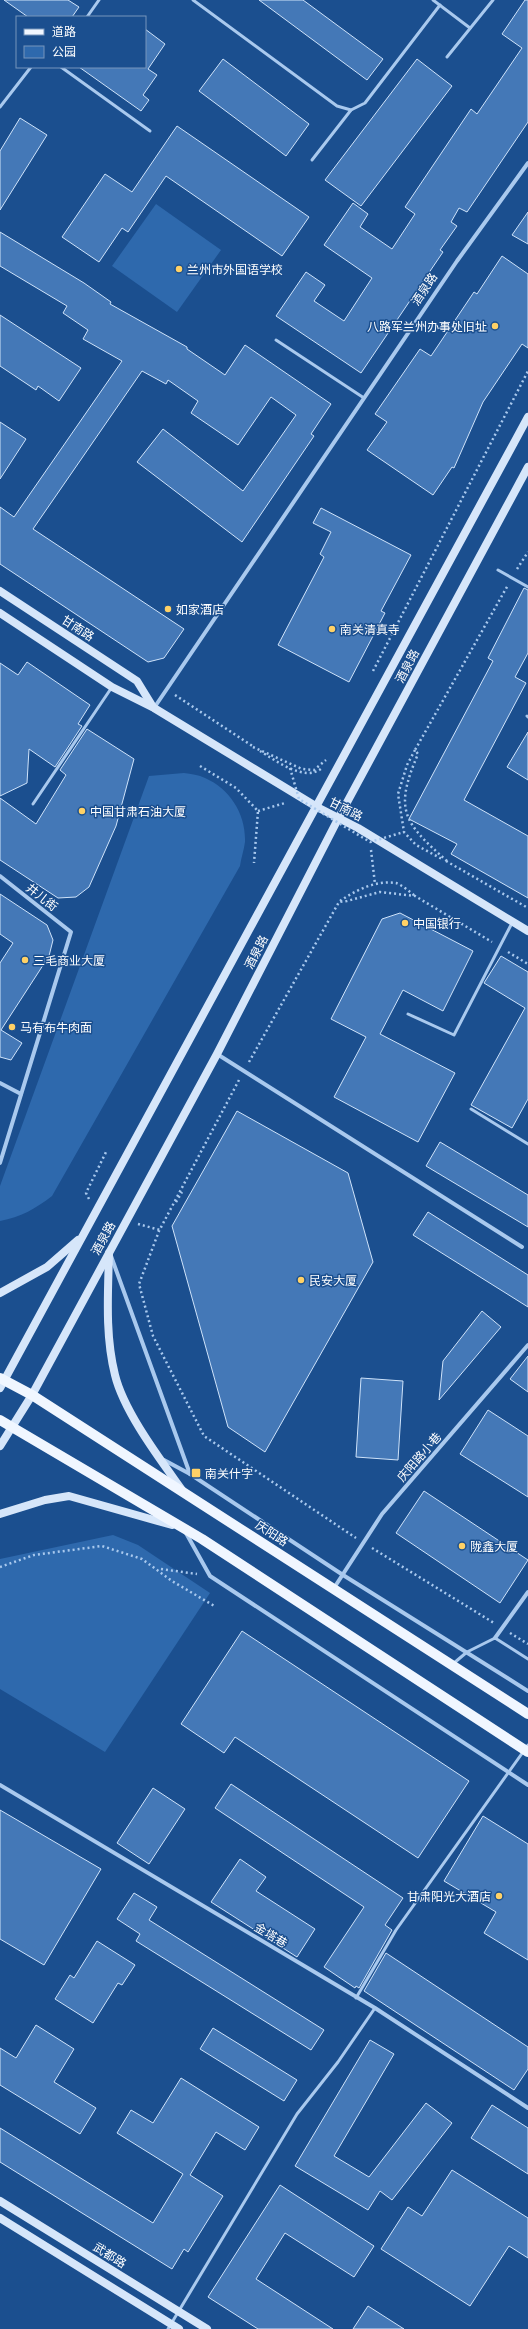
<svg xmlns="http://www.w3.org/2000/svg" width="528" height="2329" viewBox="0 0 528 2329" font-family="Quicksand,'Noto Sans SC',sans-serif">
  <rect width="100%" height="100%" fill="#1b4f8f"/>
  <g fill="#2e69ad">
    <polygon points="156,204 221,250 177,312 112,266"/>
    <path d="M184 773C191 774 199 775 205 778 230 789 246 814 245 842 244 850 241 858 240 866L52 1196C35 1209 21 1217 0 1221V1186L149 776Z"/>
    <polygon points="113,1535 138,1545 210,1593 105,1752 0,1689 0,1559"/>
  </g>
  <g fill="#4478b7" stroke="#cfe3fa">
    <polygon points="4,0 68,0 79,7 72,17 28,17"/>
    <polygon points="259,0 303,0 383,59 367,80"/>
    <polygon points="525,0 528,0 528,122 467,212 459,208 451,222 457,226 440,250 443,252 361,373 276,316 306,272 325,285 314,301 344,321 372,278 324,245 353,203 368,214 360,227 392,249 415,214 405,207 471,109 477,114 522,48 502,34"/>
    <polygon points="145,29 165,44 148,69 157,75 143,95 149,100 141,111 79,67 145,67"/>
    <polygon points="223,59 309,124 286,156 199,91"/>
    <polygon points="417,59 452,86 361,206 325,180"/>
    <polygon points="20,118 47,135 0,210 0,151"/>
    <polygon points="177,126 309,217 282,256 166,176 128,232 122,228 99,262 62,237 105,174 132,192"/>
    <polygon points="528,212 528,244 512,235"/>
    <polygon points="0,232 84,283 111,302 110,304 187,347 187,349 225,375 245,345 331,404 311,434 314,436 242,542 137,462 163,429 243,491 296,415 271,397 238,445 191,413 198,401 168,380 166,384 142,371 33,529 184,629 164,658 148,662 0,564 0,507 14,517 122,361 83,339 88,330 63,313 67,306 0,266"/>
    <polygon points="502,256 528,274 528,348 522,344 483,402 454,468 452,467 433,495 367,450 387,422 375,414 420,349 431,356 474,292 477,294"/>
    <polygon points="0,315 81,368 59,401 38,386 36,390 0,366"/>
    <polygon points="0,422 26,439 0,479"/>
    <polygon points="321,508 411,555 381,611 385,613 349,682 278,645 324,557 320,554 331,532 313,523"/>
    <polygon points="524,588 528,590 528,653 515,677 526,683 464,800 528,836 528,898 451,854 457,844 409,819 493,661 488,658"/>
    <polygon points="27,662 90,705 78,724 82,726 55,767 29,749 27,783 0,796 0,663 18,675"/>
    <polygon points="87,729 134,759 116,826 89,887 76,897 58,898 0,860 0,798 36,824 66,775 60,770"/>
    <polygon points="528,732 528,780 507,767"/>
    <polygon points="0,894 47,925 53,940 49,956 1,1030 22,1043 11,1060 0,1057 0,963 13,943 0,934"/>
    <polygon points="400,913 473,951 443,1011 403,990 380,1034 455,1073 418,1142 334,1097 366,1037 331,1019 382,919"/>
    <polygon points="501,956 528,972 528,1099 512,1128 471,1105 525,1008 484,983"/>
    <polygon points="237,1111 348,1173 373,1262 265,1452 228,1427 172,1226"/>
    <polygon points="440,1142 528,1195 528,1227 426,1166"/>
    <polygon points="428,1212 528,1275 528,1307 413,1235"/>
    <polygon points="482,1311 501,1327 439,1400 443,1361"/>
    <polygon points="528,1356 528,1392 510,1379"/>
    <polygon points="361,1378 403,1381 398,1460 356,1457"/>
    <polygon points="488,1410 528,1436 528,1497 460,1454"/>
    <polygon points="424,1491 528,1560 500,1603 396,1533"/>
    <polygon points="242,1631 469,1781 418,1858 235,1737 224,1753 181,1724"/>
    <polygon points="231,1784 403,1898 385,1925 392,1930 359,1988 356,1986 355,1988 324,1967 364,1907 215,1808"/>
    <polygon points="153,1788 185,1809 149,1864 117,1843"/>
    <polygon points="0,1810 101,1869 44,1965 0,1939"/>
    <polygon points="483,1816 528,1844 528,1960 484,1933 496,1912 444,1881"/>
    <polygon points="240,1859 266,1877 256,1891 315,1929 297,1957 211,1902"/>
    <polygon points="134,1893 157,1907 149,1920 324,2030 311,2050 136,1941 140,1934 117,1919"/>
    <polygon points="97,1941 135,1965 122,1985 118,1983 93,2023 55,1999 70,1975 74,1978"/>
    <polygon points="386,1953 528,2047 528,2069 514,2090 364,1991"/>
    <polygon points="36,2025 74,2049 54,2082 96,2108 80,2134 0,2085 0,2048 16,2058"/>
    <polygon points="213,2028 297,2080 284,2101 200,2049"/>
    <polygon points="370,2040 394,2054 334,2156 369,2177 426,2103 452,2123 392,2200 380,2191 368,2210 295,2166"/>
    <polygon points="181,2078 259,2127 245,2150 216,2132 190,2175 223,2196 188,2252 184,2249 172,2269 0,2162 0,2128 153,2223 183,2174 117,2133 131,2110 153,2123"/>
    <polygon points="492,2105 528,2128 528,2174 471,2138"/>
    <polygon points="452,2170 528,2218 528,2258 509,2246 470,2306 381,2249 408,2207 422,2216"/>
    <polygon points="280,2185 374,2246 354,2277 285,2233 256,2279 333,2329 258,2329 208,2297"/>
    <polygon points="368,2306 404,2329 353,2329"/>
  </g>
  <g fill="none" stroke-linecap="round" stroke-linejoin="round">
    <g stroke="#a9c9ee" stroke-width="2.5" stroke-dasharray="2 3" stroke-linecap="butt">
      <polyline points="517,569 528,552"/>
      <polyline points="373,671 528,371"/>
      <polyline points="175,695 254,747"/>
      <polyline points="253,747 302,769 314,770 326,760"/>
      <polyline points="415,750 407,765 398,794 404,832 416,845 442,859"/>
      <path d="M260 751C275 760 305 783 322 768"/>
      <polyline points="200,766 236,788 258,811 254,863"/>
      <polyline points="258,811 285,803"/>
      <polyline points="371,850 375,884"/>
      <polyline points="446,861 528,908"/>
      <path d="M447 861C403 822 394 810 418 754L415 750 508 585"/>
      <path d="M340 901C356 890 376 880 396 883 402 885 410 892 415 896"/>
      <polyline points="508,952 528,964"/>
      <polyline points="249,1062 339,902 347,901 380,892 415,896 492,942"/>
      <polyline points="239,1080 159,1231 139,1284 153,1336 204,1436 356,1538"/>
      <polyline points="89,1199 86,1193 107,1150"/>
      <polyline points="176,1202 182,1192"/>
      <polyline points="138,1224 160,1230"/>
      <polyline points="372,1548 494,1623"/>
      <polyline points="0,1567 34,1555 102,1546 142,1559 172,1581 216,1607"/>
      <polyline points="161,1569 197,1574"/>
      <polyline points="510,1633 528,1644"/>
    </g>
    <g stroke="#a9c9ee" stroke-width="3">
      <polyline points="193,0 337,106 351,110"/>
      <polyline points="433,0 470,28"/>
      <polyline points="87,17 99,0"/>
      <polyline points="447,57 493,0"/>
      <polyline points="61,67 150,131"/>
      <polyline points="0,107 31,67"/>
      <polyline points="312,160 351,110 365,103 440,5"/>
      <polyline points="276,340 364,398"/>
      <polyline points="498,570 528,587"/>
      <polyline points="527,716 528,717"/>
      <polyline points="33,804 112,687"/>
      <polyline points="408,1014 454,1035 512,923"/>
      <polyline points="471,1109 528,1144"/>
      <polyline points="454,1663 467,1652 495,1638 528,1659"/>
      <polyline points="356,1998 396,1930 528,1745"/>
      <polyline points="168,2329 297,2114 338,2062 375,2008"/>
    </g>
    <g stroke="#a9c9ee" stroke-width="4">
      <polyline points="154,708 457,261 528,163"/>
      <polyline points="0,876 71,932 0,1163"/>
      <polyline points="217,1054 522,1247"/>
      <polyline points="0,1083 21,1094"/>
      <polyline points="111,1256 190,1474"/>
      <polyline points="164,1460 190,1474 343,1575 528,1691"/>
      <polyline points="186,1533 210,1576 528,1785"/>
      <polyline points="334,1588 382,1514 528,1345"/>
      <polyline points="495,1638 528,1592"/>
      <polyline points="0,1785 375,2008 528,2108"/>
    </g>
    <g stroke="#d6e6fa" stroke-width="8">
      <polyline points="0,591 137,681 153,707"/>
      <polyline points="0,613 112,687 154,708 317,807 358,828 528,931"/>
      <path d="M109 1253C108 1294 105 1335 115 1375 124 1412 160 1459 182 1490"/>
      <polyline points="0,1293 47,1267 78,1240"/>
      <polyline points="0,1388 528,417"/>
      <polyline points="0,1446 32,1395 217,1054 338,819 528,467"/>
      <polyline points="0,1514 45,1500 69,1496 172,1525"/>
      <polyline points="0,2201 207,2329"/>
      <polyline points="0,2218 179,2329"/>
    </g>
    <g stroke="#f0f6ff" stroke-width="10">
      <polyline points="0,1378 32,1395 528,1714"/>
      <polyline points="0,1420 202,1539 528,1752"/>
    </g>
    <polyline stroke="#a9c9ee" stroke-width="2.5" stroke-dasharray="2 3" stroke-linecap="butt" points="290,768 299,799 370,842 404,832"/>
  </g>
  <g fill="#ffd166" stroke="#1b4f8f" stroke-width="1.5">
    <circle cx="179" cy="269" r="4"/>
    <circle cx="495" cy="326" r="4"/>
    <circle cx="168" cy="609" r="4"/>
    <circle cx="332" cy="629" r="4"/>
    <circle cx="82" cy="811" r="4"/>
    <circle cx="405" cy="923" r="4"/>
    <circle cx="25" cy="960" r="4"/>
    <circle cx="12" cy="1027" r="4"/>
    <circle cx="301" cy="1280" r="4"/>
    <rect x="191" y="1468" width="10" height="10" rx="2"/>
    <circle cx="462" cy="1546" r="4"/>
    <circle cx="499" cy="1896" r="4"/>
  </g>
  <g text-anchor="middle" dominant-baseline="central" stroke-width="3" stroke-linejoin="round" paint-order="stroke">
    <g font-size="12" fill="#fff" stroke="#1b4f8f" text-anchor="start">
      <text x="187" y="269">兰州市外国语学校</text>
      <text x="487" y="326" text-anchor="end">八路军兰州办事处旧址</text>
      <text x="176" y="609">如家酒店</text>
      <text x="340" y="629">南关清真寺</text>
      <text x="90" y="811">中国甘肃石油大厦</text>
      <text x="413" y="923">中国银行</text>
      <text x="33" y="960">三毛商业大厦</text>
      <text x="20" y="1027">马有布牛肉面</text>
      <text x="309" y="1280">民安大厦</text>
      <text x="205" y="1473">南关什字</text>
      <text x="470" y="1546">陇鑫大厦</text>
      <text x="491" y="1896" text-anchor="end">甘肃阳光大酒店</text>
    </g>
    <g font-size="12" fill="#fff" stroke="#1b4f8f">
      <text transform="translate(424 289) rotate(-56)">酒泉路</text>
      <text transform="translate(78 628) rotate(33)">甘南路</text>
      <text transform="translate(407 666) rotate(-62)">酒泉路</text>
      <text transform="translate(346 809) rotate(27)">甘南路</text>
      <text transform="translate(42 897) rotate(38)">井儿街</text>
      <text transform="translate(256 952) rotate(-63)">酒泉路</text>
      <text transform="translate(103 1238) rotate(-61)">酒泉路</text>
      <text transform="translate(419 1457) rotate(-49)">庆阳路小巷</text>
      <text transform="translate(272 1533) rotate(33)">庆阳路</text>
      <text transform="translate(271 1935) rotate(31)">金塔巷</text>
      <text transform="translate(110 2255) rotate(32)">武都路</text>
    </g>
  </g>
  <rect x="16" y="16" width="130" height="52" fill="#1b4f8f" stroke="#7695bc"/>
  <rect x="24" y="29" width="20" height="6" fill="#f0f6ff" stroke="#7695bc"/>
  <text x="52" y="36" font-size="12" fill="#ffffff">道路</text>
  <rect x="24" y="46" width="20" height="12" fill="#2e69ad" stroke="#7695bc"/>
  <text x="52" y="56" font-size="12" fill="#ffffff">公园</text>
</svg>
